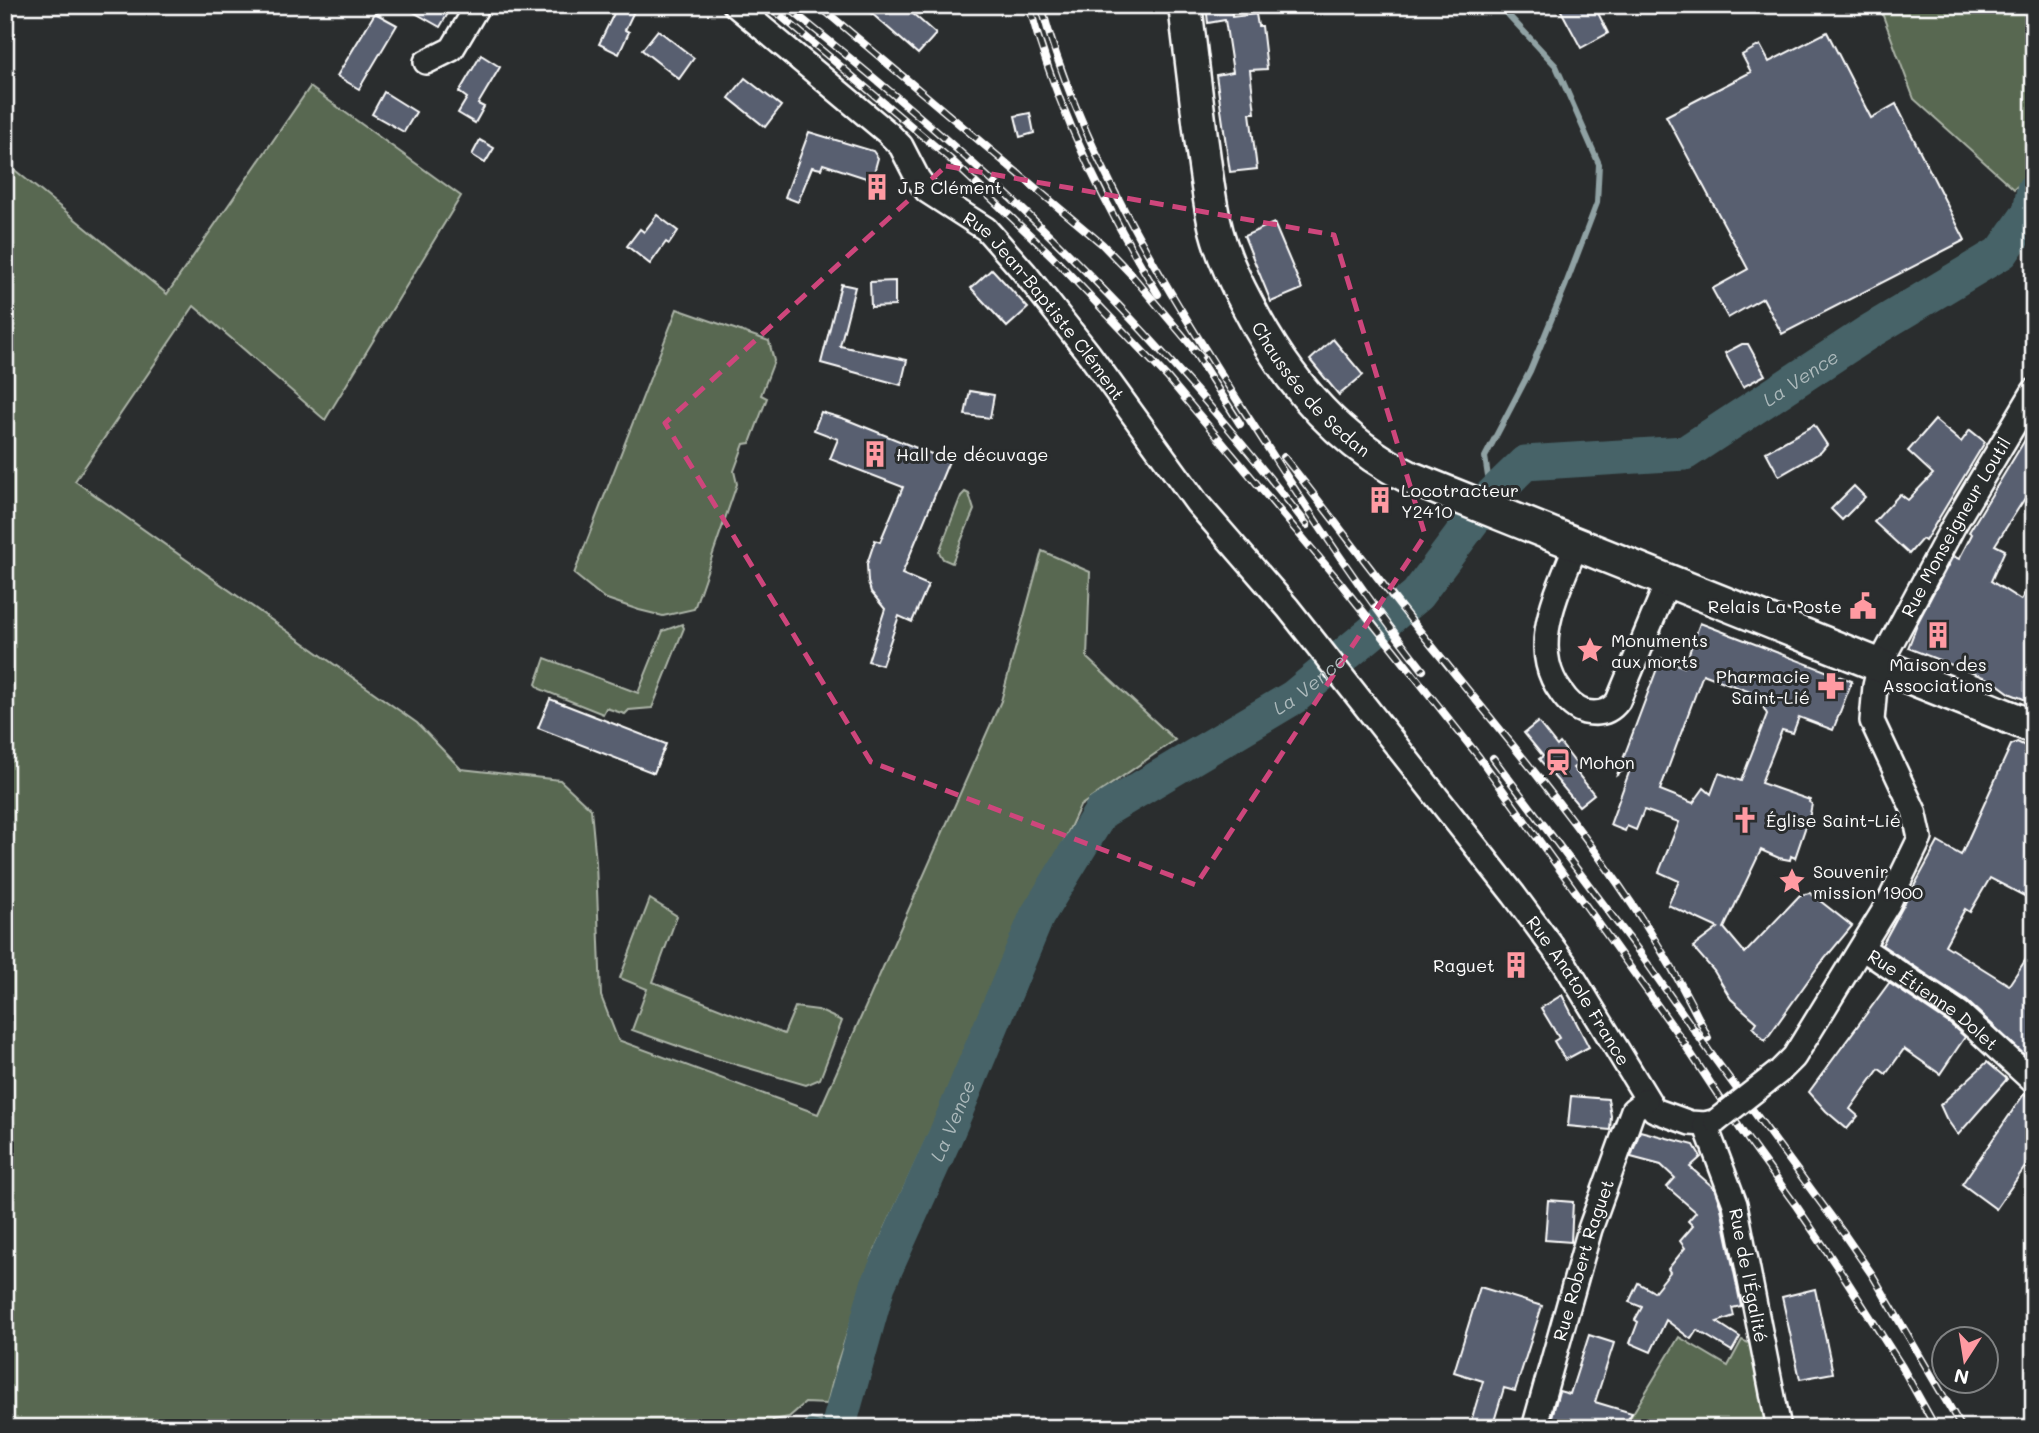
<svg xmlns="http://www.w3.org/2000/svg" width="2039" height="1433" viewBox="0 0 2039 1433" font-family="Mali,sans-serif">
  <rect width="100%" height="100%" fill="#2a2d2e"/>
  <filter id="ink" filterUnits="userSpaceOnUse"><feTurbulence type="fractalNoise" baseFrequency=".0143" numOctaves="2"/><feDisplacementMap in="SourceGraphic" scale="14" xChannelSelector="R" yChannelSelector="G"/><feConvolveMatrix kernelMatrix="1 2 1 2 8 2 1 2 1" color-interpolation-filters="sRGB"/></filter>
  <g filter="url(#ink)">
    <g fill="#596851" stroke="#acb4a8" stroke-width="2">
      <polygon points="1879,5 2034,5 2034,172 2014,189 1914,99"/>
      <polygon points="310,87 461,196 325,420 194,306 75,481 417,723 461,769 560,780 591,809 596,862 601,996 618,1040 818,1114 1001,701 1042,551 1090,572 1087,658 1175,740 1080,806 873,1255 837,1364 827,1404 805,1403 789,1417 773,1420 771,1428 5,1428 5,162 167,294"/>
      <polygon points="677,309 769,341 774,361 761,395 767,398 750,443 744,444 734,471 737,484 694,609 663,616 639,610 604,598 574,574"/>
      <polygon points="965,492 969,494 974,510 952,563 943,559 939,552 961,496"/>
      <polygon points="682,624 684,628 652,708 629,710 625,714 606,708 603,714 540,689 536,684 545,658 638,693 663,631"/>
      <polygon points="650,899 677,916 653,982 784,1034 795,1007 818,1010 842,1021 820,1079 806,1085 700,1054 632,1030 647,989 620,978"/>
      <polygon points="1679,1337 1728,1366 1742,1340 1753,1345 1769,1428 1624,1428"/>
    </g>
    <polygon fill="#466468" stroke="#90a2a4" stroke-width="2" points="809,1418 847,1428 802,1428"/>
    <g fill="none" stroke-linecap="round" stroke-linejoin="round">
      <polyline stroke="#90a2a4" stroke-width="6" points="1491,496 1485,457 1530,371 1566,284 1597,203 1599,164 1556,66 1499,5"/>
      <path stroke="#466468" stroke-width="35" id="s1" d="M838 1428 878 1285 945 1137 1037 916 1101 812 1294 697 1417 595 1491 496 1525 463 1685 453 1867 333 2002 252 2030 212 2034 190"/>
    </g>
    <g fill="#595f70" stroke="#fff" stroke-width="2" fill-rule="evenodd">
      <polygon points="401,5 453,5 440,27"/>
      <polygon points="618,5 637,5 625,30 629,32 619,54 599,44"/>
      <polygon points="862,5 903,5 936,34 918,54"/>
      <polygon points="1206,5 1231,5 1232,17 1256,14 1258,26 1262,26 1267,69 1250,70 1255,113 1250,113 1257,169 1230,172 1216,75 1233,72 1225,20 1208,23"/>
      <polygon points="1558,5 1594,5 1608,33 1581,48"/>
      <polygon points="375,13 397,25 359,89 337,76"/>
      <polygon points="658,30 694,58 679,79 642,50"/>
      <polygon points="1827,32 1871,118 1896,104 1965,240 1782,334 1763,298 1728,318 1712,289 1748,269 1666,116 1751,72 1742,55 1760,45 1769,62"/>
      <polygon points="481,55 500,67 478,104 484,107 475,123 458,113 467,98 459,92"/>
      <polygon points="745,78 781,106 765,127 729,98"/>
      <polygon points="384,92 416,112 404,132 372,114"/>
      <polygon points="1030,113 1034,133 1020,137 1015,116"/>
      <polygon points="809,132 873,151 878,158 872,180 823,164 821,169 812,167 798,202 785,197"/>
      <polygon points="480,140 494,148 485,163 472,155"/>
      <polygon points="657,215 678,231 669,244 666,242 650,264 627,246 640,229 644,232"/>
      <polygon points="1274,223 1302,289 1271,302 1244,236"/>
      <polygon points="992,269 1028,308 1007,327 971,288"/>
      <polygon points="895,281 895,306 871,307 870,282"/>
      <polygon points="841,284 855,287 840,346 907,360 901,385 821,363"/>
      <polygon points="1333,339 1363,375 1339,395 1310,360"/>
      <polygon points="1742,344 1748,344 1765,375 1743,387 1725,353"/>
      <polygon points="970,391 994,395 990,418 965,415"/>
      <polygon points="821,412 845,419 949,461 902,574 928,585 912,622 899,616 882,665 868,661 885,609 871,592 868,582 867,564 875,540 880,542 903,487 830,459 838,439 814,430"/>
      <polygon points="1935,420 1961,442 1970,430 1985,442 1925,541 1922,539 1909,554 1874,522 1900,494 1908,500 1933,474 1908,451"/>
      <polygon points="1814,425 1827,445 1821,452 1779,476 1766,452"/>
      <polygon points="2034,425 2034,484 1995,545 2005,550 1991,581 2021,600 2034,577 2034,703 2011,694 1993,681 1908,648 1919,620 1953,556 1959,559 1972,534 1969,532"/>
      <polygon points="1854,486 1865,497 1842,520 1831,509"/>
      <path d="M1700 623 1852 681 1833 730 1799 717 1793 733 1782 730 1761 783 1810 800 1809 802 1812 804 1810 814 1795 858 1791 856 1790 860 1779 858 1761 850 1724 928 1745 953 1800 895 1810 893 1852 926 1817 968 1765 1041 1753 1028 1757 1022 1731 999 1714 971 1693 947 1718 928 1668 905 1679 881 1659 872 1679 822 1644 810 1636 830 1627 826 1625 831 1610 825 1632 764 1617 775 1661 658 1684 667ZM1703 674 1758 695 1755 701 1761 703 1767 714 1741 781 1719 773 1711 794 1704 788 1693 803 1660 790Z"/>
      <polygon points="550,699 666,744 654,773 538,728"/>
      <polygon points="1538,722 1557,746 1560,743 1577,765 1573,768 1594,794 1579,806 1539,759 1543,756 1524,733"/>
      <polygon points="2017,742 2034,750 2034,901 1990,878 1970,912 1965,909 1945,945 2009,985 2034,947 2034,1049 2027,1057 1967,1001 1882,945 1938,842 1961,855 2011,745"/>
      <polygon points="1889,983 1950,1024 1965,1037 1940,1074 1904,1049 1886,1074 1879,1069 1850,1109 1858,1116 1847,1129 1826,1111 1809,1092"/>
      <polygon points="1562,995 1589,1047 1565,1060 1554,1041 1559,1038 1541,1008"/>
      <polygon points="1987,1062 2007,1079 1958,1135 1946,1118 1940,1105"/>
      <polygon points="2024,1094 2034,1102 2034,1186 2025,1167 1996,1209 1962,1184"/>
      <polygon points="1571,1096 1608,1099 1611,1116 1610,1130 1568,1126"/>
      <polygon points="1640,1131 1694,1145 1701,1157 1690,1167 1714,1188 1721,1208 1741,1306 1732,1308 1734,1316 1717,1322 1740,1337 1732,1351 1697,1330 1691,1339 1666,1320 1651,1352 1630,1343 1638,1322 1635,1320 1642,1307 1629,1302 1638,1283 1654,1292 1670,1272 1668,1269 1685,1248 1680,1241 1693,1226 1688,1221 1696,1212 1667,1187 1675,1178 1661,1165 1631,1157"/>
      <polygon points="1548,1200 1573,1202 1571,1242 1545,1240"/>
      <polygon points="1480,1287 1542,1306 1515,1391 1504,1388 1492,1428 1469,1428 1483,1381 1454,1372"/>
      <polygon points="1815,1289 1833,1373 1800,1379 1782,1297"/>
      <polygon points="1589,1335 1614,1343 1595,1402 1632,1413 1623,1427 1614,1425 1613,1428 1549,1428 1559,1391 1570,1394"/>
    </g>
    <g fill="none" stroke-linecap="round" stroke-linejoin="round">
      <defs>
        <g id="street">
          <path id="s2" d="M735 5 888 133 901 146 918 179 927 191 986 229 1024 272 1089 354 1197 503 1288 608 1514 895 1565 964 1654 1110 1690 1123 1705 1124 1716 1121"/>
          <polyline points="426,62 452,49 478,5"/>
          <path d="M1576 545C1559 590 1527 647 1561 692 1567 701 1575 709 1585 712 1599 715 1610 712 1618 701L1668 581"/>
          <path id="s3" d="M1862 948 1959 1013 2034 1082"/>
          <path id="s4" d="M1780 1071 1794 1057 1888 904 1920 838 1914 811 1872 721 1875 686 1880 664 1954 525 2034 391"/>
          <path id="s5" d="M1705 1124 1735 1204 1779 1428"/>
          <path id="s6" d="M1534 1428 1590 1229 1633 1110 1646 1100"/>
        </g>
        <g id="secondary">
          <path id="s7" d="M1185 5C1190 49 1196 93 1201 137 1205 165 1208 193 1214 221 1220 250 1233 278 1247 304 1284 377 1336 441 1411 478L2034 727"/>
        </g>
      </defs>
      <use href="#street" stroke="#fff" stroke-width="28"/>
      <use href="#secondary" stroke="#fff" stroke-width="37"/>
      <use href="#street" stroke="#2a2d2e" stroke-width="23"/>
      <use href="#secondary" stroke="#2a2d2e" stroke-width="32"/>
      <defs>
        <g id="rail">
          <polyline points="768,5 950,159 1052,256 1167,377 1338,580 1479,757 1678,1034 1741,1130 1797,1207 1845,1278 1902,1367 1936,1428"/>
          <path d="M785 5C865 70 944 135 1019 206 1123 304 1219 412 1307 525"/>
          <polyline points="818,5 1102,244 1130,273 1201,357"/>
          <path d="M1029 5C1056 107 1103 204 1158 294"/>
          <path d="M1041 5C1080 150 1160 278 1239 403 1298 495 1356 585 1423 670"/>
          <polyline points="1193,350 1240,424"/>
          <path d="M1284 457C1337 523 1387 592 1441 657 1538 777 1643 897 1708 1038"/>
          <polyline points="1493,758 1640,953 1709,1051 1844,1234 1873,1276 1962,1428"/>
        </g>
      </defs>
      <use href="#rail" stroke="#fff" stroke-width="8"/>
      <use href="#rail" stroke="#2a2d2e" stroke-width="5" stroke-dasharray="16" stroke-linecap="butt"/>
      <defs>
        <polyline id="street-bridge" points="1716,1121 1780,1071"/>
      </defs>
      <use href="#street-bridge" stroke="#fff" stroke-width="28" stroke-linecap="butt"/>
      <use href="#street-bridge" stroke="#2a2d2e" stroke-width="23"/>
    </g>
  </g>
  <path fill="none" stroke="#ce467c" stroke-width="5" stroke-dasharray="14 9" stroke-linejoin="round" d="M946 166 1334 235 1425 535 1196 885 871 762 665 423Z"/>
  <defs>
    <symbol id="building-bare" viewBox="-9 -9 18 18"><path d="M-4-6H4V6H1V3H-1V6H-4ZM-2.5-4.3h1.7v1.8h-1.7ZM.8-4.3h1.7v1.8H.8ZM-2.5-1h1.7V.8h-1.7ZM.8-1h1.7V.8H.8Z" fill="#ff9aa2" stroke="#2a2d2e" stroke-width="2.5" paint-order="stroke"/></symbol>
    <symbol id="civic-bare" viewBox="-9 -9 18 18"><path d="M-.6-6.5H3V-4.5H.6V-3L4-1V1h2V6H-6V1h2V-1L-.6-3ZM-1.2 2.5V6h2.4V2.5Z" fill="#ff9aa2" stroke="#2a2d2e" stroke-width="2.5" paint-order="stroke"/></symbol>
    <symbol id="sight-bare" viewBox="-9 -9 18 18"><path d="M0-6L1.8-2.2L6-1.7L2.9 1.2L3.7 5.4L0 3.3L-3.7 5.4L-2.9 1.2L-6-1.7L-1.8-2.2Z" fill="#ff9aa2" stroke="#2a2d2e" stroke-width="2.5" paint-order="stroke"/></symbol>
    <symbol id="pharmacy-bare" viewBox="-9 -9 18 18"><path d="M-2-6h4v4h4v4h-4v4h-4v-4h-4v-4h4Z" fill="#ff9aa2" stroke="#2a2d2e" stroke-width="2.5" paint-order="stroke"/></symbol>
    <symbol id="station-bare" viewBox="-9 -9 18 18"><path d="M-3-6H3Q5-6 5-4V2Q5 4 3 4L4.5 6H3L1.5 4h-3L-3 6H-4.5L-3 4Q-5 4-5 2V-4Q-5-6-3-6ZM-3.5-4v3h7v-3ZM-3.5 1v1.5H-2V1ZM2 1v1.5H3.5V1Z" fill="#ff9aa2" stroke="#2a2d2e" stroke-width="2.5" paint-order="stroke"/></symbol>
    <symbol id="church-bare" viewBox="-9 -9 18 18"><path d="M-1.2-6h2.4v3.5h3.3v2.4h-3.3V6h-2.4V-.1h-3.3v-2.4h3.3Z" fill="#ff9aa2" stroke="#2a2d2e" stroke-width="2.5" paint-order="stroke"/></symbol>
  </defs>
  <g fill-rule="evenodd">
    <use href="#building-bare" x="858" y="168" width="38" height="38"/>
    <use href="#building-bare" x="856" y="435" width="38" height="38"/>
    <use href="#building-bare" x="1361" y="481" width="38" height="38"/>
    <use href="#civic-bare" x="1844" y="587" width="38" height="38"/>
    <use href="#building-bare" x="1919" y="616" width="38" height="38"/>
    <use href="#sight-bare" x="1571" y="631" width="38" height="38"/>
    <use href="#pharmacy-bare" x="1812" y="667" width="38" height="38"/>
    <use href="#station-bare" x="1539" y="743" width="38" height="38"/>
    <use href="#church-bare" x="1726" y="801" width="38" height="38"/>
    <use href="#sight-bare" x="1773" y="862" width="38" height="38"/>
    <use href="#building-bare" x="1497" y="946" width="38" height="38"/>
  </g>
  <g text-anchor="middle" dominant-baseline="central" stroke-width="6" stroke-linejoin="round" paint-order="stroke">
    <g font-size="18" fill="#fff" stroke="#2a2d2e" text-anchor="start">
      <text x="898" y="187">J B Clément</text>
      <text x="896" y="454">Hall de décuvage</text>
      <text x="1401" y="490">Locotracteur<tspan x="1401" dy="21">Y2410</tspan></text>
      <text x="1842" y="606" text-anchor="end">Relais La Poste</text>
      <text x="1611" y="640">Monuments<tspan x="1611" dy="21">aux morts</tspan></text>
      <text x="1938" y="664" text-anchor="middle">Maison des<tspan x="1938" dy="21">Associations</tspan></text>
      <text x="1810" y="676" text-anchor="end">Pharmacie<tspan x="1810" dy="21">Saint-Lié</tspan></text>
      <text x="1579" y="762">Mohon</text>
      <text x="1766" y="820">Église Saint-Lié</text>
      <text x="1813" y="871">Souvenir<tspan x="1813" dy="21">mission 1900</tspan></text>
      <text x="1495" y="965" text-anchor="end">Raguet</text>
    </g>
    <g font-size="18" fill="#fff" stroke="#2a2d2e">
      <text stroke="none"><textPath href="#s2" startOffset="436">Rue Jean-Baptiste Clément</textPath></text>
      <text stroke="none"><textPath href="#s7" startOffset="415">Chaussée de Sedan</textPath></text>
      <text stroke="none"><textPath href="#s4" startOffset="614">Rue Monseigneur Loutil</textPath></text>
      <text stroke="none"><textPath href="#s2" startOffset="1306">Rue Anatole France</textPath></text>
      <text stroke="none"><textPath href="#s3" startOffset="88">Rue Étienne Dolet</textPath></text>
      <text stroke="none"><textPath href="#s6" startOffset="175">Rue Robert Raguet</textPath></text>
      <text stroke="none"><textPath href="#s5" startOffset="158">Rue de l'Égalité</textPath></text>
    </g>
    <g font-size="19" font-style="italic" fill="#acb9bb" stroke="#2a2d2e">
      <text stroke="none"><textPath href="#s1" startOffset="1526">La Vence</textPath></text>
      <text stroke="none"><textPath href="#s1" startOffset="917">La Vence</textPath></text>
      <text stroke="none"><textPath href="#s1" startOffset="329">La Vence</textPath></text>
    </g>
  </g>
  <rect width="2039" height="1433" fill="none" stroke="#2a2d2e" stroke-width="28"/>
  <rect x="14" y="14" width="2011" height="1405" fill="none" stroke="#fff" stroke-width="2.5" filter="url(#ink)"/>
  <g transform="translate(1965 1360) rotate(192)"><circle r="33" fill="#2a2d2e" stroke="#7f8182" stroke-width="2"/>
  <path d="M0-5L12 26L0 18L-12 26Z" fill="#ff9aa2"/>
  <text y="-10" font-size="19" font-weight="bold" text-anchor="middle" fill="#ffffff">N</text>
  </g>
</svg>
